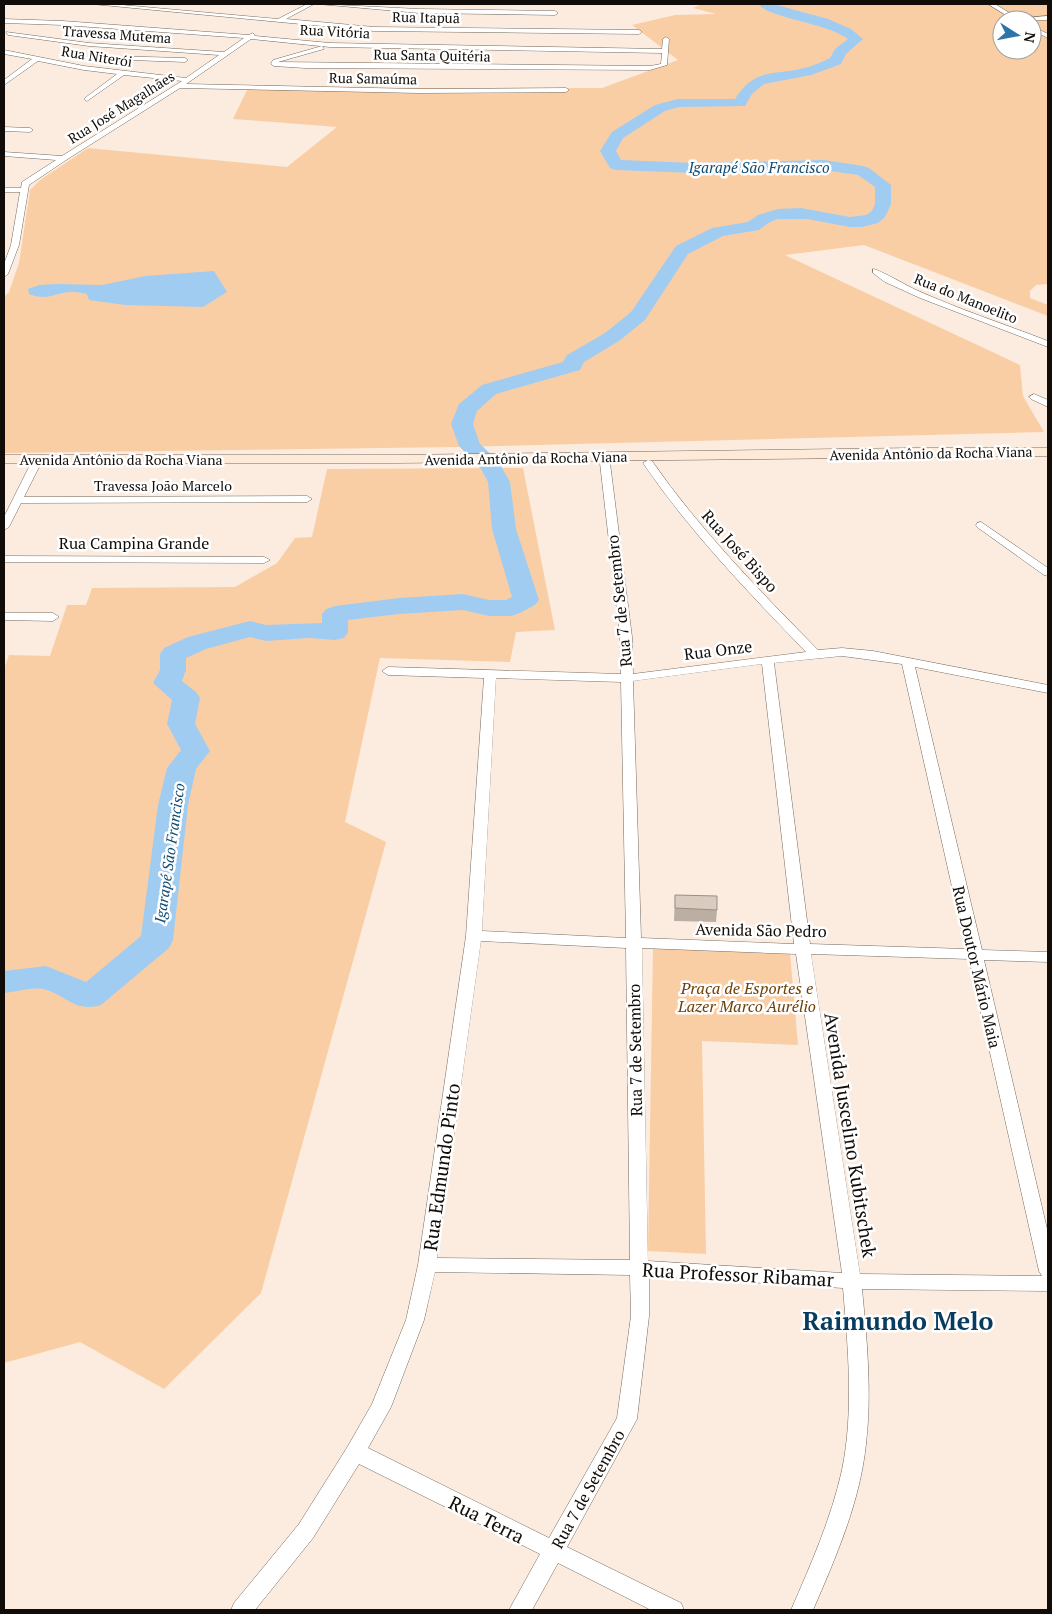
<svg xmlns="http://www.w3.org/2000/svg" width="1052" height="1614" viewBox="0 0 1052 1614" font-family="'PT Serif',serif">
  <rect width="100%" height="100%" fill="#fbecdf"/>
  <g fill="#facea5" fill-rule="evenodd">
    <path d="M702 4H1048V284L1036 285 1030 291V298L1048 305V316L864 245 785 255 1020 365 1023 396 1044 432 457 447 4 453V297L9 292 19 263 30 190 40 180 88 148 287 167 337 127 233 119 248 88H602L678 60 632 25 675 15 716 14 693 8ZM1002 20H1032V50H1002Z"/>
    <polygon points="523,468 555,630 516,632 510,662 380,658 345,822 386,842 261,1293 164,1389 80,1342 4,1363 4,669 9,655 50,656 67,605 86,605 92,588 235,587 277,563 295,538 312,537 327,469"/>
    <polygon points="653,947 790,953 798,1045 702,1041 706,1254 648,1251"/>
  </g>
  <path fill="#a0ccf2" d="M214 271 227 292 203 307 125 305 89 300 87 294C83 293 78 292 74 292 57 291 48 302 29 294L28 289 39 285 57 284 102 285 145 276Z"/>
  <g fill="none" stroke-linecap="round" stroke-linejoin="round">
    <path fill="#a0ccf2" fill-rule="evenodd" d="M758 4H773L828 19 851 29 863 39 846 54 841 64 811 75 764 84 752 94 745 106 679 107 665 111 623 138 616 151 621 160 695 163 824 160 863 166 869 168 891 185V204L885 217 878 223 862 227H850L807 219H778L770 222 759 230 723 236 688 254 645 320 619 341 584 362 580 370 496 394 477 411 473 424 480 444 498 461 510 482 516 529 539 600 535 605 520 613 511 616H489L463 610 399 614 348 620V632L344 638 335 640 309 638 266 641 250 637 206 649 186 658V670L182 681 196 692 200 698 195 724 210 751 196 769 188 805 173 940 169 948 101 1005C73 1013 66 994 43 989 32 987 15 992 4 993V971L46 966 86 982 141 936 158 805 167 768 181 750 167 724 172 700 153 683 160 670V654L164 648 188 637 250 621 266 625 322 623V614L326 609 335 606 399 598 463 594 489 600H506L512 597 492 529 488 482 481 469 459 446 451 424 459 404 482 385 563 362 567 355 605 333 631 312 676 246 712 228 748 222 758 215 778 209 801 208 850 217 866 215 872 211 875 204V187L858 175 824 170 695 173 616 170 610 168 600 151 612 132 655 105 678 99H735C755 67 774 76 804 68 813 66 822 62 830 58L835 49 848 39C825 22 771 19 758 4Z"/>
    <defs>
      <g id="street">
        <polygon points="92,4 111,4 278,19 307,4 314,4 286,19 374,27 639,30 642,32 639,34 374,31"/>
        <polygon points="318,4 419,9 555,11 558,13 555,15 419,13"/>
        <polygon points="988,4 995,4 1021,20 1014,20"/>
        <polygon points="1048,16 1048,20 1021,20 1024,18"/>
        <polygon points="4,19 63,21 249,35 253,33 255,36 330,43 662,49 663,39 666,37 669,39 667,65 650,70 305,68 274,66 271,64 273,60 322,46 324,49 278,62 650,66 661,64 662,53 330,47 251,39 186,84 419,89 566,88 569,90 566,92 419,93 180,88 66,160 29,185 19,245 8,274 4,277 4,264 11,245 20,192 4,192 4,188 21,188 22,182 56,160 4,156 4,152 62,156 182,81 124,75 87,101 85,100 85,98 117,74 84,70 38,61 4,85 4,80 32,59 4,54 4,50 84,66 186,78 219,55 89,46 8,35 6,32 89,43 224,52 244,38 63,25 4,23"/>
        <polygon points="1032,26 1048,34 1048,38 1032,30"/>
        <polygon points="106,56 185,58 188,60 185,62 104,59"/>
        <polygon points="4,127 30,128 33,130 30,132 4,131"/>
        <path d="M873 269C878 269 906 285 914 289 958 309 1004 324 1048 341V347L920 298 885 282 873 273Z"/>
        <polygon points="1034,394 1048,400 1048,407 1031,399 1029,397"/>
        <path d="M605 460 610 463 632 637 633 674 806 652C748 592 690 532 643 463L648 460 652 461C700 530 759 590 818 650L842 648 873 651 1048 685V693L915 667 982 950 1048 952V962L984 960 1048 1233V1291L862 1289C867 1340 872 1393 866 1444 860 1502 836 1557 813 1610H791C811 1564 831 1519 842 1470 854 1411 848 1348 843 1288L649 1276V1316L637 1419 567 1547 681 1603 684 1610H651L558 1563 532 1610H509L540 1554 359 1464 313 1538 255 1610H231L234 1603 299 1524 348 1446 372 1404 406 1320 418 1265 466 936 484 678 388 675 382 671 388 667 621 674 620 637 600 463ZM842 656 902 664 966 949 810 944 774 663ZM762 664 794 944 641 938 633 681ZM496 678 621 682 626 938 482 931ZM481 941 626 948 630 1260 437 1258ZM642 948 796 954 842 1273 648 1261ZM811 954 969 959 1039 1271 1042 1276 860 1274ZM435 1272 630 1275 631 1316 617 1418 549 1538 368 1448 391 1407 424 1320Z"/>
        <polygon points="35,462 40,465 24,497 307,496 312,499 307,502 21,503 9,527 4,530 4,517 30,465"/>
        <polygon points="981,522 1048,568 1048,576 1044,575 977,527 976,525 977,523"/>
        <polygon points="4,556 264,557 270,560 264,563 4,562"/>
        <polygon points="4,613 53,613 59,617 53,621 4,620"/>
      </g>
      <polygon id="secondary" points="913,448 1048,448 1048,456 397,463 4,463 4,455 397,455"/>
    </defs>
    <use href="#street" stroke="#766a5e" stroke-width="1"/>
    <use href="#secondary" stroke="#766a5e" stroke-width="1"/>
    <use href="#street" fill="#fff" fill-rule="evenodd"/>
    <use href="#secondary" fill="#feead8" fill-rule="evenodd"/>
  </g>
  <polygon fill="#bbafa4" points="675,895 717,910 716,922 674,921"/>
  <polygon fill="#dacbbf" stroke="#998e86" points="675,895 717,896 717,910 675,908"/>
  <g text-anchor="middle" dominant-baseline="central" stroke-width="5" stroke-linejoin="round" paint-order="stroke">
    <g font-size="14" fill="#110c08" stroke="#fff">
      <text transform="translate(426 17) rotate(1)">Rua Itapuã</text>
      <text transform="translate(335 31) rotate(3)">Rua Vitória</text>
      <text transform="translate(117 34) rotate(4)">Travessa Mutema</text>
      <text transform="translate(432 55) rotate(1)">Rua Santa Quitéria</text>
      <text transform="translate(97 56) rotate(9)">Rua Niterói</text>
      <text transform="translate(373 78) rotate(1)">Rua Samaúma</text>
      <text transform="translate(121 107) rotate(-32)">Rua José Magalhães</text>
      <text transform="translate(966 298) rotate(22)">Rua do Manoelito</text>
      <text transform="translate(931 453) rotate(-1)">Avenida Antônio da Rocha Viana</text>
      <text transform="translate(526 458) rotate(-1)">Avenida Antônio da Rocha Viana</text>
      <text x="121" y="459">Avenida Antônio da Rocha Viana</text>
      <text x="163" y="485">Travessa João Marcelo</text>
    </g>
    <g font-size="15" font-style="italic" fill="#104b73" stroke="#fff">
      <text x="759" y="167">Igarapé São Francisco</text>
      <text transform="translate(169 853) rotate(-82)">Igarapé São Francisco</text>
    </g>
    <g font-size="16" fill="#110c08" stroke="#fff">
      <text x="134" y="543">Rua Campina Grande</text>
      <text transform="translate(740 551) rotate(48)">Rua José Bispo</text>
      <text transform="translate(619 601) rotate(-96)">Rua 7 de Setembro</text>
      <text transform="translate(718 650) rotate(-7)">Rua Onze</text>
      <text transform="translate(761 930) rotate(1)">Avenida São Pedro</text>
      <text transform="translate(977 967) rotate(77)">Rua Doutor Mário Maia</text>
      <text transform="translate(635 1050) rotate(-91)">Rua 7 de Setembro</text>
      <text transform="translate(588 1489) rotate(-61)">Rua 7 de Setembro</text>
    </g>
    <g font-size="16" font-style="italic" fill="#6e410a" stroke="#fff">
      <text x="747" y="988">Praça de Esportes e<tspan x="747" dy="18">Lazer Marco Aurélio</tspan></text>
    </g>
    <g font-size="19" fill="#110c08" stroke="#fff">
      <text transform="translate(851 1135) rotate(81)">Avenida Juscelino Kubitschek</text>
      <text transform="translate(441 1167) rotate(-82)">Rua Edmundo Pinto</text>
      <text transform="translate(738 1274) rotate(3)">Rua Professor Ribamar</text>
      <text transform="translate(487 1519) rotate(27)">Rua Terra</text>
    </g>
    <g font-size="25" font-weight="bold" fill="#073c5f" stroke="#fff">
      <text x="898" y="1320">Raimundo Melo</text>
    </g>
  </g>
  <rect width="1052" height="1614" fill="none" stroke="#110c08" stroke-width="10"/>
  <g transform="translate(1017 35) rotate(101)"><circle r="24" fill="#ffffff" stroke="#a09e9c"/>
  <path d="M0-4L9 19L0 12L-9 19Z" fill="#2d74a8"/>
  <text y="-8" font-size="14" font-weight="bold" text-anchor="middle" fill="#110c08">N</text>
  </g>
</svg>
